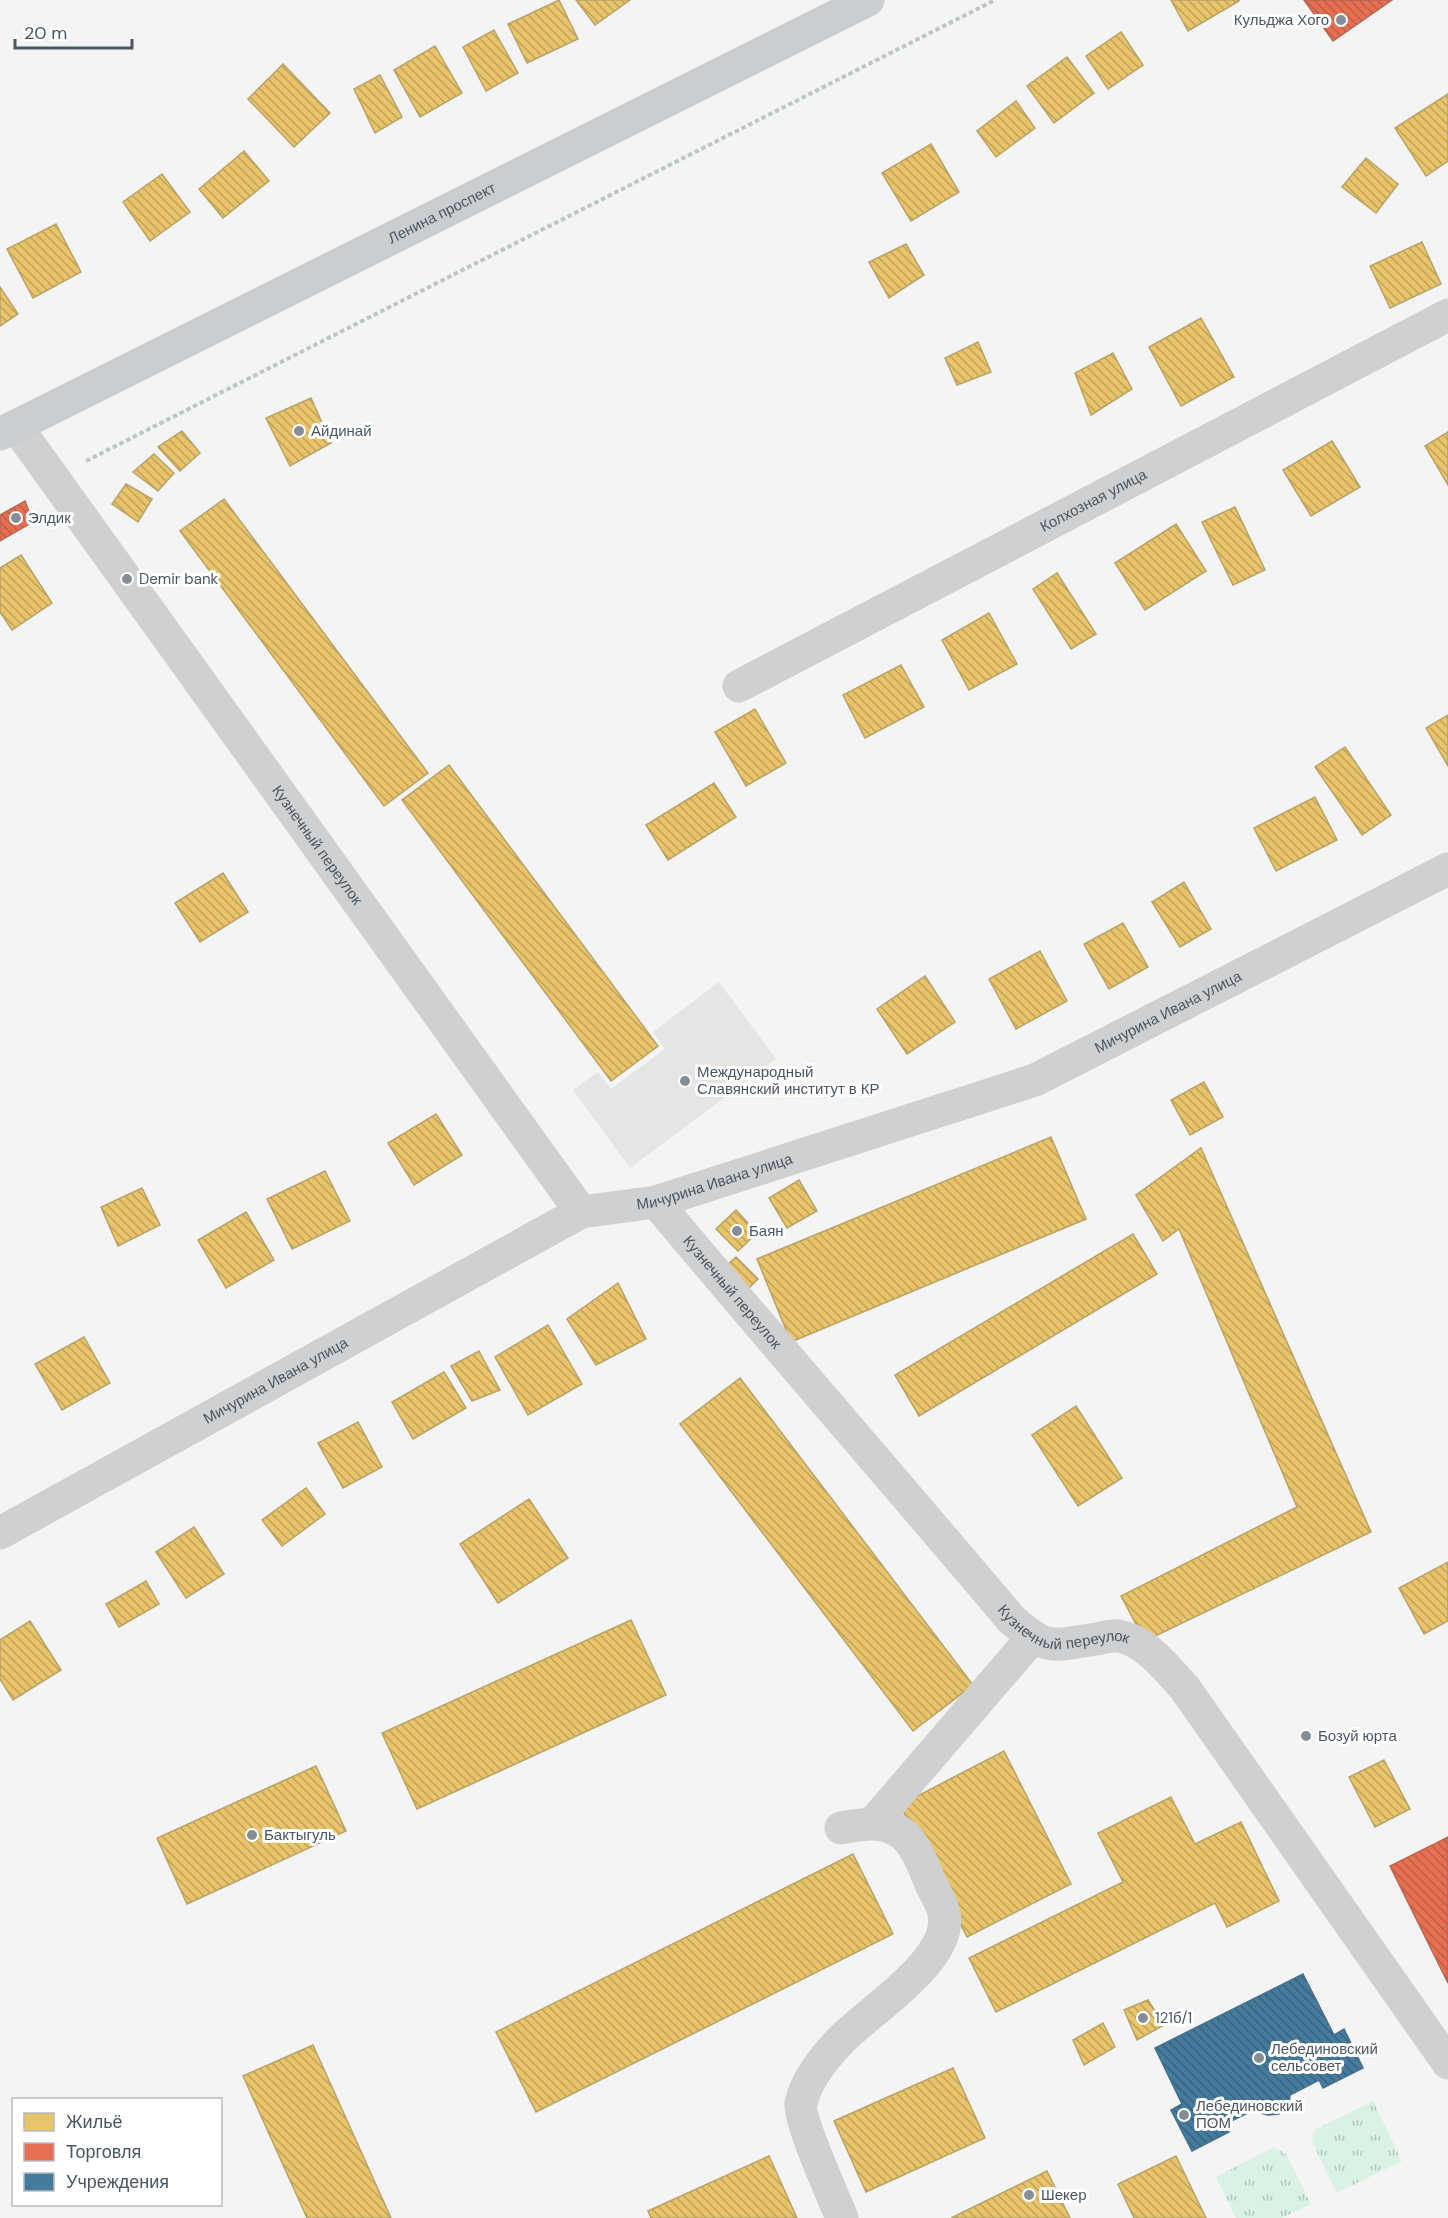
<svg xmlns="http://www.w3.org/2000/svg" width="1448" height="2218" viewBox="0 0 1448 2218" font-family="'DM Sans',sans-serif">
  <defs>
    <pattern id="grass-tufts" width="24" height="20" patternUnits="userSpaceOnUse" patternTransform="scale(1.5)"><rect width="24" height="20" fill="#d9f2e3"/><path d="M3 7l-1-3M5 7V3M7 7l1-3M15 17l-1-3M17 17v-4M19 17l1-3" fill="none" stroke="#b2c7bb"/></pattern>
    <pattern id="homes-back-hatch" width="6" height="6" patternUnits="userSpaceOnUse" patternTransform="scale(1.5)"><rect width="6" height="6" fill="#e9c46a"/><path d="M-1 5l2 2M0 0l6 6M5-1l2 2" fill="none" stroke="#bfa25b"/></pattern>
    <pattern id="shops-back-hatch" width="6" height="6" patternUnits="userSpaceOnUse" patternTransform="scale(1.5)"><rect width="6" height="6" fill="#e76f51"/><path d="M-1 5l2 2M0 0l6 6M5-1l2 2" fill="none" stroke="#bd5e47"/></pattern>
    <pattern id="public-back-hatch" width="6" height="6" patternUnits="userSpaceOnUse" patternTransform="scale(1.5)"><rect width="6" height="6" fill="#457b9d"/><path d="M-1 5l2 2M0 0l6 6M5-1l2 2" fill="none" stroke="#39637d"/></pattern>
  </defs>
  <rect width="100%" height="100%" fill="#f4f4f4"/>
  <polygon fill="#e6e5e6" points="719,982 776,1059 630,1168 573,1090 598,1072 611,1089 665,1049 653,1032"/>
  <g fill="url(#grass-tufts)">
    <polygon points="1373,2101 1402,2161 1337,2193 1312,2142 1314,2130"/>
    <polygon points="1274,2147 1286,2154 1311,2204 1282,2218 1236,2218 1216,2177"/>
  </g>
  <g fill="url(#homes-back-hatch)" stroke="#b9a367" stroke-width="1.5">
    <polygon points="559,0 578,39 527,63 508,24"/>
    <polygon points="576,0 630,0 595,25"/>
    <polygon points="1171,0 1239,0 1239,1 1188,31"/>
    <polygon points="494,30 518,73 486,91 463,47"/>
    <polygon points="1121,32 1143,65 1108,89 1086,56"/>
    <polygon points="435,46 462,93 420,117 394,70"/>
    <polygon points="1067,57 1094,93 1054,123 1027,86"/>
    <polygon points="283,64 330,113 294,147 248,99"/>
    <polygon points="380,75 402,117 375,133 354,89"/>
    <polygon points="1448,94 1448,161 1426,176 1395,128"/>
    <polygon points="1016,101 1035,128 996,157 977,131"/>
    <polygon points="931,144 959,192 911,221 882,173"/>
    <polygon points="244,151 269,181 223,218 199,189"/>
    <polygon points="1366,158 1398,184 1376,213 1342,187"/>
    <polygon points="162,174 190,212 150,241 123,202"/>
    <polygon points="56,224 81,272 33,298 7,249"/>
    <polygon points="1422,242 1441,284 1390,308 1370,266"/>
    <polygon points="906,244 924,275 889,298 869,262"/>
    <polygon points="0,287 18,314 0,326"/>
    <polygon points="1201,318 1234,377 1181,406 1149,347"/>
    <polygon points="978,342 991,372 957,385 945,358"/>
    <polygon points="1113,353 1132,389 1091,415 1075,373"/>
    <polygon points="311,398 331,443 290,466 266,418"/>
    <polygon points="182,431 200,453 180,471 158,447"/>
    <polygon points="1448,432 1448,485 1425,446"/>
    <polygon points="1332,441 1360,487 1311,516 1283,470"/>
    <polygon points="154,454 174,473 158,491 133,472"/>
    <polygon points="126,484 152,499 138,522 112,504"/>
    <polygon points="224,499 428,773 384,806 180,531"/>
    <polygon points="1235,507 1265,570 1233,585 1202,522"/>
    <polygon points="1176,524 1206,571 1145,610 1115,563"/>
    <polygon points="21,555 52,603 12,630 0,612 0,568"/>
    <polygon points="1057,573 1096,634 1071,649 1033,589"/>
    <polygon points="989,613 1017,664 969,690 942,640"/>
    <polygon points="901,665 924,707 865,738 843,695"/>
    <polygon points="755,709 786,763 746,786 715,732"/>
    <polygon points="1448,715 1448,766 1426,728"/>
    <polygon points="1345,747 1391,815 1362,835 1315,767"/>
    <polygon points="449,765 658,1046 611,1081 402,800"/>
    <polygon points="714,783 736,817 668,860 646,825"/>
    <polygon points="1315,797 1337,840 1276,871 1254,828"/>
    <polygon points="223,873 248,912 200,942 175,903"/>
    <polygon points="1184,882 1211,929 1180,947 1152,902"/>
    <polygon points="1123,923 1148,967 1109,989 1084,944"/>
    <polygon points="1040,951 1067,1001 1016,1029 989,979"/>
    <polygon points="925,976 955,1022 907,1054 877,1009"/>
    <polygon points="1204,1082 1223,1117 1190,1135 1171,1100"/>
    <polygon points="436,1114 462,1155 414,1185 388,1143"/>
    <polygon points="1051,1137 1086,1219 791,1342 757,1259"/>
    <polygon points="1201,1148 1371,1532 1145,1641 1121,1596 1297,1507 1179,1229 1163,1241 1136,1195"/>
    <polygon points="325,1171 350,1221 292,1249 267,1199"/>
    <polygon points="799,1180 817,1211 787,1228 769,1198"/>
    <polygon points="142,1188 160,1225 118,1246 101,1207"/>
    <polygon points="736,1210 757,1233 738,1251 716,1229"/>
    <polygon points="246,1212 274,1260 226,1288 198,1240"/>
    <polygon points="1133,1234 1157,1274 919,1416 895,1375"/>
    <polygon points="736,1257 758,1279 749,1288 726,1266"/>
    <polygon points="618,1283 646,1339 596,1365 567,1319"/>
    <polygon points="548,1325 582,1384 528,1415 495,1357"/>
    <polygon points="84,1337 110,1383 62,1410 35,1364"/>
    <polygon points="479,1351 500,1390 472,1401 451,1366"/>
    <polygon points="444,1372 466,1408 413,1439 392,1402"/>
    <polygon points="740,1378 973,1685 913,1731 680,1424"/>
    <polygon points="1076,1406 1122,1478 1078,1506 1032,1435"/>
    <polygon points="358,1422 382,1467 343,1488 318,1443"/>
    <polygon points="306,1488 325,1514 282,1546 262,1520"/>
    <polygon points="529,1499 568,1558 498,1603 460,1544"/>
    <polygon points="194,1527 224,1574 186,1598 156,1552"/>
    <polygon points="1448,1562 1448,1621 1424,1634 1399,1588"/>
    <polygon points="146,1581 159,1604 119,1627 106,1604"/>
    <polygon points="631,1620 666,1695 417,1809 382,1733"/>
    <polygon points="30,1621 61,1670 13,1700 0,1679 0,1640"/>
    <polygon points="1004,1751 1071,1884 967,1937 900,1805"/>
    <polygon points="1384,1760 1410,1809 1375,1827 1349,1777"/>
    <polygon points="316,1766 346,1831 187,1904 157,1838"/>
    <polygon points="1171,1797 1195,1844 1241,1822 1279,1901 1227,1927 1215,1903 996,2012 969,1958 1123,1882 1098,1833"/>
    <polygon points="853,1854 893,1934 536,2112 496,2032"/>
    <polygon points="1148,2000 1164,2025 1137,2040 1124,2010"/>
    <polygon points="1103,2023 1115,2047 1084,2065 1073,2040"/>
    <polygon points="313,2045 391,2218 307,2218 243,2076"/>
    <polygon points="953,2068 985,2138 866,2192 834,2121"/>
    <polygon points="769,2156 797,2218 651,2218 648,2211"/>
    <polygon points="1176,2156 1206,2218 1134,2218 1118,2184"/>
    <polygon points="1047,2171 1070,2218 951,2218"/>
  </g>
  <g fill="url(#shops-back-hatch)" stroke="#b86856" stroke-width="1.5">
    <polygon points="1304,0 1392,0 1333,41"/>
    <polygon points="25,501 33,522 0,541 0,515"/>
    <polygon points="1448,1837 1448,1983 1390,1866"/>
  </g>
  <polygon fill="url(#public-back-hatch)" stroke="#46708b" stroke-width="1.5" points="1303,1974 1334,2035 1344,2029 1363,2068 1323,2088 1319,2080 1290,2095 1289,2104 1279,2114 1268,2115 1261,2113 1256,2109 1225,2124 1229,2132 1192,2151 1171,2110 1182,2104 1155,2048"/>
  <g fill="none" stroke-linecap="round" stroke-linejoin="round">
    <polyline stroke="#bcc7c4" stroke-width="4" stroke-dasharray="4.5 3" stroke-linecap="butt" points="86,461 995,0"/>
    <g stroke="#ced0d2" stroke-width="33">
      <path id="s1" d="M16 426 581 1212"/>
      <path id="s2" d="M739 686 1448 315"/>
      <path id="s3" d="M656 1202C773 1342 893 1479 1011 1619 1047 1651 1051 1646 1096 1639 1103 1638 1112 1635 1119 1636 1146 1641 1166 1668 1184 1687L1448 2063"/>
      <path id="s4" d="M0 1533 581 1212 656 1202 1035 1080 1448 869"/>
      <polyline points="873,1823 1032,1638"/>
      <path d="M841 1828C864 1824 886 1819 905 1836 918 1849 924 1868 931 1884 935 1893 942 1903 944 1913 954 1960 867 2012 839 2042 823 2059 806 2080 801 2103 798 2119 834 2198 842 2218"/>
    </g>
    <path stroke="#caced1" stroke-width="33" id="s5" d="M0 434 868 0"/>
  </g>
  <g fill="#868d94" stroke="#fff" stroke-width="2">
    <circle cx="1341" cy="20" r="6"/>
    <circle cx="299" cy="431" r="6"/>
    <circle cx="16" cy="518" r="6"/>
    <circle cx="127" cy="579" r="6"/>
    <circle cx="685" cy="1081" r="6"/>
    <circle cx="737" cy="1231" r="6"/>
    <circle cx="1306" cy="1736" r="6"/>
    <circle cx="252" cy="1835" r="6"/>
    <circle cx="1143" cy="2018" r="6"/>
    <circle cx="1259" cy="2058" r="6"/>
    <circle cx="1184" cy="2115" r="6"/>
    <circle cx="1029" cy="2195" r="6"/>
  </g>
  <g text-anchor="middle" dominant-baseline="central" stroke-width="6" stroke-linejoin="round" paint-order="stroke">
    <g font-size="15" fill="#4a5661" stroke="#fff" text-anchor="start">
      <text x="1329" y="20" text-anchor="end">Кульджа Хого</text>
      <text x="311" y="431">Айдинай</text>
      <text x="28" y="518">Элдик</text>
      <text x="139" y="579">Demir bank</text>
      <text x="697" y="1072">Международный<tspan x="697" dy="17">Славянский институт в КР</tspan></text>
      <text x="749" y="1231">Баян</text>
      <text x="1318" y="1736">Бозуй юрта</text>
      <text x="264" y="1835">Бактыгуль</text>
      <text x="1155" y="2018">121б/1</text>
      <text x="1271" y="2049">Лебединовский<tspan x="1271" dy="17">сельсовет</tspan></text>
      <text x="1196" y="2106">Лебединовский<tspan x="1196" dy="17">ПОМ</tspan></text>
      <text x="1041" y="2195">Шекер</text>
    </g>
    <g font-size="15" fill="#4a5661" stroke="#fff">
      <text stroke="none"><textPath href="#s5" startOffset="494">Ленина проспект</textPath></text>
      <text stroke="none"><textPath href="#s2" startOffset="400">Колхозная улица</textPath></text>
      <text stroke="none"><textPath href="#s1" startOffset="516">Кузнечный переулок</textPath></text>
      <text stroke="none"><textPath href="#s4" startOffset="1287">Мичурина Ивана улица</textPath></text>
      <text stroke="none"><textPath href="#s4" startOffset="801">Мичурина Ивана улица</textPath></text>
      <text stroke="none"><textPath href="#s3" startOffset="118">Кузнечный переулок</textPath></text>
      <text stroke="none"><textPath href="#s4" startOffset="315">Мичурина Ивана улица</textPath></text>
      <text stroke="none"><textPath href="#s3" startOffset="603">Кузнечный переулок</textPath></text>
    </g>
  </g>
  <rect x="12" y="2098" width="210" height="108" fill="#ffffff" stroke="#b7bbc0" stroke-width="1.5"/>
  <rect x="24" y="2113" width="30" height="18" fill="#e9c46a" stroke="#b7bbc0" stroke-width="1.5"/>
  <text x="66" y="2128" font-size="18" fill="#4a5661">Жильё</text>
  <rect x="24" y="2143" width="30" height="18" fill="#e76f51" stroke="#b7bbc0" stroke-width="1.5"/>
  <text x="66" y="2158" font-size="18" fill="#4a5661">Торговля</text>
  <rect x="24" y="2173" width="30" height="18" fill="#457b9d" stroke="#b7bbc0" stroke-width="1.5"/>
  <text x="66" y="2188" font-size="18" fill="#4a5661">Учреждения</text>
  <path d="M15 39v9h117v-9" fill="none" stroke="#4a5661" stroke-width="3"/>
  <text x="24" y="39" font-size="18" fill="#4a5661" stroke="#ffffff" stroke-width="4.5" paint-order="stroke">20 m</text>
</svg>
